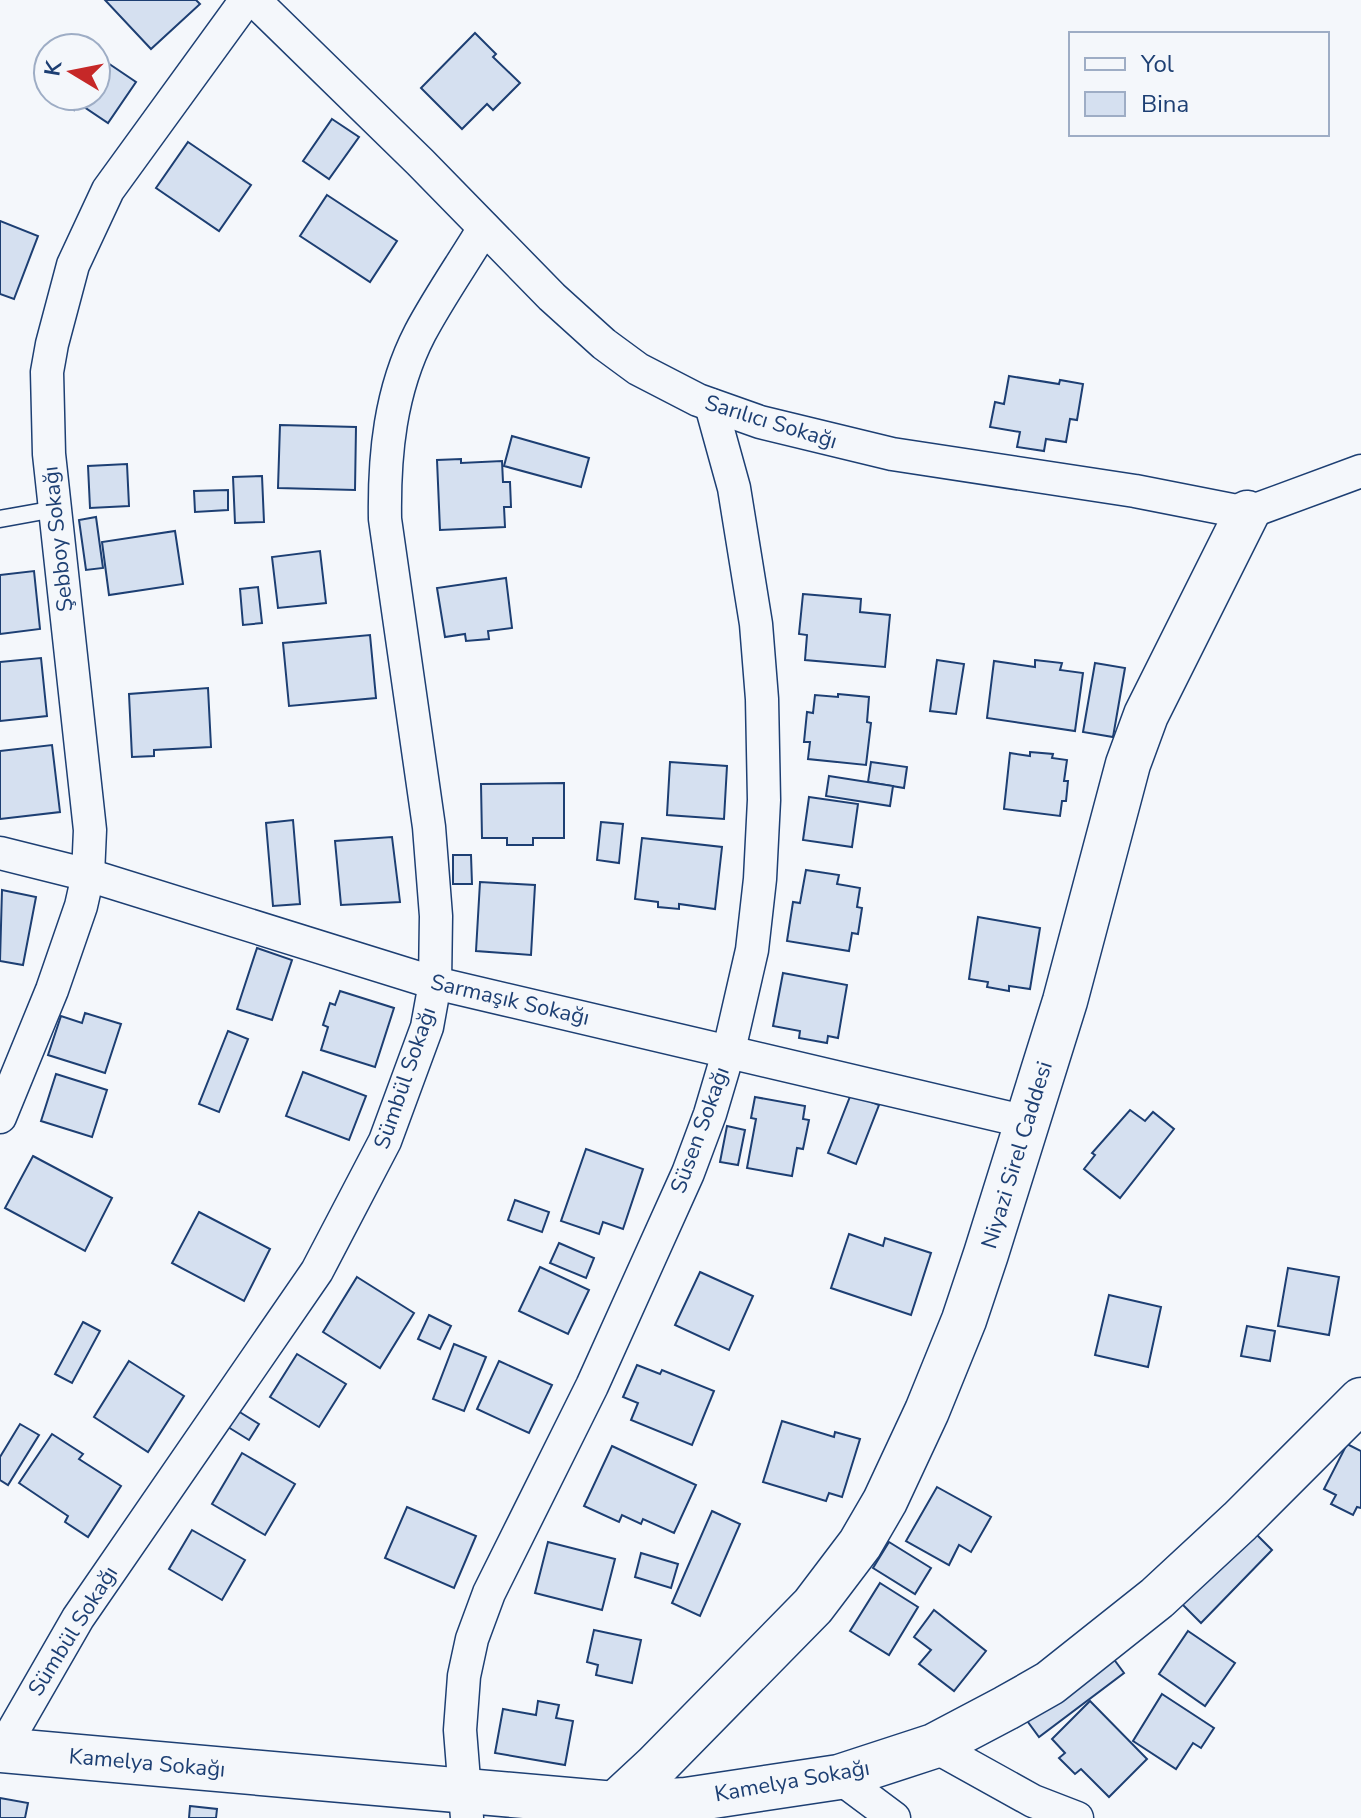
<svg xmlns="http://www.w3.org/2000/svg" width="1361" height="1818" viewBox="0 0 1361 1818" font-family="'Nunito Sans',sans-serif">
  <rect width="100%" height="100%" fill="#f4f7fb"/>
  <g fill="#d5e0f0" stroke="#1d3f73" stroke-width="2">
    <polygon points="105,0 196,0 200,4 151,49"/>
    <polygon points="475,33 496,54 493,57 520,83 493,110 487,104 462,129 421,88"/>
    <polygon points="71,37 86,48 64,48"/>
    <polygon points="96,55 136,82 108,123 78,103 74,110 53,96 96,96"/>
    <polygon points="48,71 48,93 38,86"/>
    <polygon points="332,119 359,137 329,179 303,161"/>
    <polygon points="188,142 251,185 219,231 156,188"/>
    <polygon points="327,195 397,241 370,282 300,236"/>
    <polygon points="0,221 38,236 14,299 0,294"/>
    <polygon points="1009,376 1059,384 1060,380 1083,384 1077,420 1070,419 1066,442 1046,439 1044,451 1017,447 1020,432 990,427 995,402 1004,404"/>
    <polygon points="280,425 356,427 355,490 278,488"/>
    <polygon points="512,436 589,458 581,487 504,466"/>
    <polygon points="461,459 461,463 502,461 503,482 510,482 511,507 504,507 505,527 440,530 437,460"/>
    <polygon points="127,464 129,506 90,508 88,466"/>
    <polygon points="262,476 264,522 235,523 233,477"/>
    <polygon points="228,490 228,510 195,512 194,491"/>
    <polygon points="96,517 103,568 86,570 79,520"/>
    <polygon points="175,531 183,584 109,595 102,542"/>
    <polygon points="320,551 326,603 278,608 272,557"/>
    <polygon points="34,571 40,629 0,634 0,575"/>
    <polygon points="506,578 512,628 488,631 489,639 466,641 465,634 445,637 437,588"/>
    <polygon points="258,587 262,623 243,625 240,589"/>
    <polygon points="803,594 861,599 860,612 890,615 885,667 805,660 807,635 799,634"/>
    <polygon points="370,635 376,698 289,706 283,643"/>
    <polygon points="41,658 47,716 0,721 0,662"/>
    <polygon points="937,660 964,664 956,714 930,711"/>
    <polygon points="1035,660 1062,663 1060,670 1083,673 1075,731 987,718 994,661 1035,667"/>
    <polygon points="1095,663 1125,668 1113,737 1083,732"/>
    <polygon points="208,688 211,747 154,750 154,756 132,757 129,694"/>
    <polygon points="838,694 869,697 867,722 871,723 866,765 808,759 810,742 804,742 807,712 813,713 815,695 838,697"/>
    <polygon points="52,745 60,812 0,819 0,751"/>
    <polygon points="1030,752 1053,754 1052,758 1067,760 1064,781 1068,781 1066,801 1062,801 1060,816 1004,809 1010,753 1030,756"/>
    <polygon points="670,762 727,766 724,819 667,815"/>
    <polygon points="871,762 907,767 904,788 868,782"/>
    <polygon points="829,776 893,786 890,806 826,796"/>
    <polygon points="564,783 564,838 533,838 533,845 507,845 507,838 482,838 481,784"/>
    <polygon points="809,797 858,804 852,847 803,840"/>
    <polygon points="293,820 300,904 273,906 266,823"/>
    <polygon points="601,822 623,824 619,863 597,860"/>
    <polygon points="392,837 400,902 341,905 335,841"/>
    <polygon points="642,838 722,847 715,909 679,904 679,909 658,907 658,902 635,899"/>
    <polygon points="453,855 471,855 472,884 453,884"/>
    <polygon points="806,870 839,875 837,884 860,888 857,907 862,908 858,934 852,933 849,951 787,941 793,902 800,903"/>
    <polygon points="480,882 535,885 531,955 476,951"/>
    <polygon points="2,890 36,897 23,965 0,961"/>
    <polygon points="978,917 1040,928 1030,989 1009,986 1009,991 987,987 988,982 969,979"/>
    <polygon points="257,948 292,960 272,1020 237,1009"/>
    <polygon points="783,973 847,985 838,1038 828,1036 827,1043 799,1038 800,1031 773,1026"/>
    <polygon points="340,991 394,1008 375,1067 321,1050 328,1027 323,1025 330,1003 335,1005"/>
    <polygon points="85,1013 121,1024 105,1073 48,1055 61,1016 82,1023"/>
    <polygon points="228,1031 248,1039 219,1112 199,1104"/>
    <polygon points="303,1072 366,1096 349,1140 286,1116"/>
    <polygon points="56,1074 107,1090 92,1137 41,1121"/>
    <polygon points="851,1094 879,1105 856,1164 828,1153"/>
    <polygon points="755,1097 805,1106 803,1119 809,1120 803,1149 797,1148 792,1176 747,1168 756,1119 751,1118"/>
    <polygon points="1130,1110 1145,1121 1153,1112 1174,1129 1120,1198 1084,1169 1095,1155 1092,1153"/>
    <polygon points="727,1126 745,1130 738,1165 720,1162"/>
    <polygon points="586,1149 643,1169 623,1229 603,1222 599,1234 561,1221"/>
    <polygon points="33,1156 112,1198 85,1251 5,1208"/>
    <polygon points="515,1200 549,1212 542,1232 508,1220"/>
    <polygon points="199,1212 270,1249 244,1301 172,1263"/>
    <polygon points="849,1234 883,1246 885,1238 931,1253 911,1315 831,1288"/>
    <polygon points="559,1243 594,1258 586,1278 550,1263"/>
    <polygon points="540,1267 589,1290 568,1334 519,1311"/>
    <polygon points="1288,1268 1339,1277 1329,1335 1278,1326"/>
    <polygon points="700,1272 753,1296 729,1350 675,1325"/>
    <polygon points="357,1277 414,1313 380,1368 323,1332"/>
    <polygon points="1109,1295 1161,1307 1148,1367 1095,1355"/>
    <polygon points="429,1315 451,1326 440,1349 418,1339"/>
    <polygon points="83,1322 100,1331 72,1383 55,1374"/>
    <polygon points="1247,1326 1275,1331 1270,1361 1241,1356"/>
    <polygon points="454,1344 486,1357 464,1411 433,1399"/>
    <polygon points="297,1354 346,1384 319,1427 270,1397"/>
    <polygon points="129,1361 184,1396 148,1452 94,1417"/>
    <polygon points="499,1361 552,1385 529,1433 477,1409"/>
    <polygon points="637,1365 660,1374 662,1370 714,1391 692,1445 631,1420 638,1403 623,1397"/>
    <polygon points="238,1411 259,1424 249,1440 228,1427"/>
    <polygon points="782,1421 834,1437 835,1432 860,1439 842,1497 829,1493 826,1501 763,1482"/>
    <polygon points="20,1424 39,1435 8,1485 0,1480 0,1457"/>
    <polygon points="52,1434 83,1454 79,1459 121,1486 88,1537 65,1522 68,1516 19,1483"/>
    <polygon points="1347,1444 1361,1451 1361,1508 1357,1507 1353,1515 1331,1504 1336,1495 1324,1489"/>
    <polygon points="612,1446 696,1485 674,1533 643,1519 641,1524 622,1515 619,1522 584,1506"/>
    <polygon points="242,1453 295,1484 265,1535 212,1504"/>
    <polygon points="937,1487 991,1517 971,1552 959,1545 949,1565 906,1541"/>
    <polygon points="407,1507 476,1536 454,1588 385,1558"/>
    <polygon points="712,1511 740,1524 700,1616 672,1603"/>
    <polygon points="192,1530 245,1560 222,1600 169,1569"/>
    <polygon points="1253,1531 1272,1550 1201,1623 1181,1603"/>
    <polygon points="548,1542 615,1559 602,1610 535,1593"/>
    <polygon points="889,1542 931,1568 915,1594 873,1568"/>
    <polygon points="641,1553 678,1564 671,1588 635,1577"/>
    <polygon points="880,1583 918,1607 889,1655 850,1631"/>
    <polygon points="934,1610 986,1651 954,1691 919,1664 931,1650 914,1637"/>
    <polygon points="594,1630 641,1640 632,1683 596,1675 598,1665 587,1662"/>
    <polygon points="1188,1631 1235,1663 1205,1706 1159,1674"/>
    <polygon points="1110,1654 1124,1673 1039,1737 1025,1718"/>
    <polygon points="1162,1694 1214,1728 1201,1748 1193,1743 1176,1769 1133,1741"/>
    <polygon points="538,1701 559,1705 556,1718 573,1721 565,1765 495,1753 503,1709 536,1715"/>
    <polygon points="1090,1701 1147,1759 1109,1797 1081,1769 1075,1774 1059,1758 1065,1753 1052,1739"/>
    <polygon points="0,1798 28,1803 25,1818 0,1818"/>
    <polygon points="190,1806 217,1809 216,1818 189,1818"/>
  </g>
  <g fill="none" stroke-linecap="round" stroke-linejoin="round">
    <defs>
      <polyline id="lane" points="0,519 55,509"/>
      <g id="street">
        <polyline points="254,0 420,162 552,297 604,344 638,369 698,400 760,422 892,454 1135,491 1247,513 1361,471"/>
        <polyline points="0,853 88,875 435,983 1027,1122"/>
        <polyline points="0,1117 52,990 81,906 88,875 90,830 49,454 47,372 52,344 73,265 108,190 246,0"/>
        <polyline points="934,1746 1033,1801 1077,1818"/>
        <path d="M2 1750 78 1618 317 1271 385 1141 427 1027 435 983 436 916 429 827 385 519C384 455 390 391 420 333 439 297 463 263 484 228"/>
        <polyline points="839,1777 894,1818"/>
        <polyline points="467,1818 460,1730 464,1676 472,1639 489,1593 592,1386 688,1173 710,1114 729,1050 752,950 760,879 764,800 762,699 756,624 734,488 711,405"/>
      </g>
      <g id="secondary">
        <polyline points="0,1750 615,1804 686,1800 839,1777 934,1746 1006,1708 1050,1683 1157,1598 1240,1521 1361,1400"/>
        <polyline points="606,1810 615,1804 656,1766 813,1606 860,1544 885,1501 927,1411 964,1320 986,1254 1065,1001 1128,764 1146,715 1247,513"/>
      </g>
    </defs>
    <use href="#lane" stroke="#1d3f73" stroke-width="19"/>
    <use href="#street" stroke="#1d3f73" stroke-width="35"/>
    <use href="#secondary" stroke="#1d3f73" stroke-width="47"/>
    <use href="#lane" stroke="#f4f7fb" stroke-width="16"/>
    <use href="#street" stroke="#f4f7fb" stroke-width="32"/>
    <use href="#secondary" stroke="#f4f7fb" stroke-width="44"/>
  </g>
  <g text-anchor="middle" dominant-baseline="central" stroke-width="6" stroke-linejoin="round" paint-order="stroke">
    <g font-size="22" fill="#1d3f73" stroke="#f4f7fb">
      <text transform="translate(771 422) rotate(17)">Sarılıcı Sokağı</text>
      <text transform="translate(58 539) rotate(-96)">Şebboy Sokağı</text>
      <text transform="translate(510 1000) rotate(13)">Sarmaşık Sokağı</text>
      <text transform="translate(405 1078) rotate(-71)">Sümbül Sokağı</text>
      <text transform="translate(700 1130) rotate(-70)">Süsen Sokağı</text>
      <text transform="translate(1017 1155) rotate(-73)">Niyazi Sirel Caddesi</text>
      <text transform="translate(73 1631) rotate(-58)">Sümbül Sokağı</text>
      <text transform="translate(147 1763) rotate(5)">Kamelya Sokağı</text>
      <text transform="translate(792 1781) rotate(-10)">Kamelya Sokağı</text>
    </g>
  </g>
  <rect x="1069" y="32" width="260" height="104" fill="#f4f7fb" stroke="#9eadc5" stroke-width="2"/>
  <rect x="1085" y="58" width="40" height="12" fill="#f4f7fb" stroke="#9eadc5" stroke-width="2"/>
  <text x="1141" y="72" font-size="24" fill="#1d3f73">Yol</text>
  <rect x="1085" y="92" width="40" height="24" fill="#d5e0f0" stroke="#9eadc5" stroke-width="2"/>
  <text x="1141" y="112" font-size="24" fill="#1d3f73">Bina</text>
  <g transform="translate(72 72) rotate(280)"><circle r="38" fill="#f4f7fb" stroke="#9eadc5" stroke-width="2"/>
  <path d="M0-6L14 30L0 20L-14 30Z" fill="#c62828"/>
  <text y="-12" font-size="22" font-weight="bold" text-anchor="middle" fill="#1d3f73">K</text>
  </g>
</svg>
